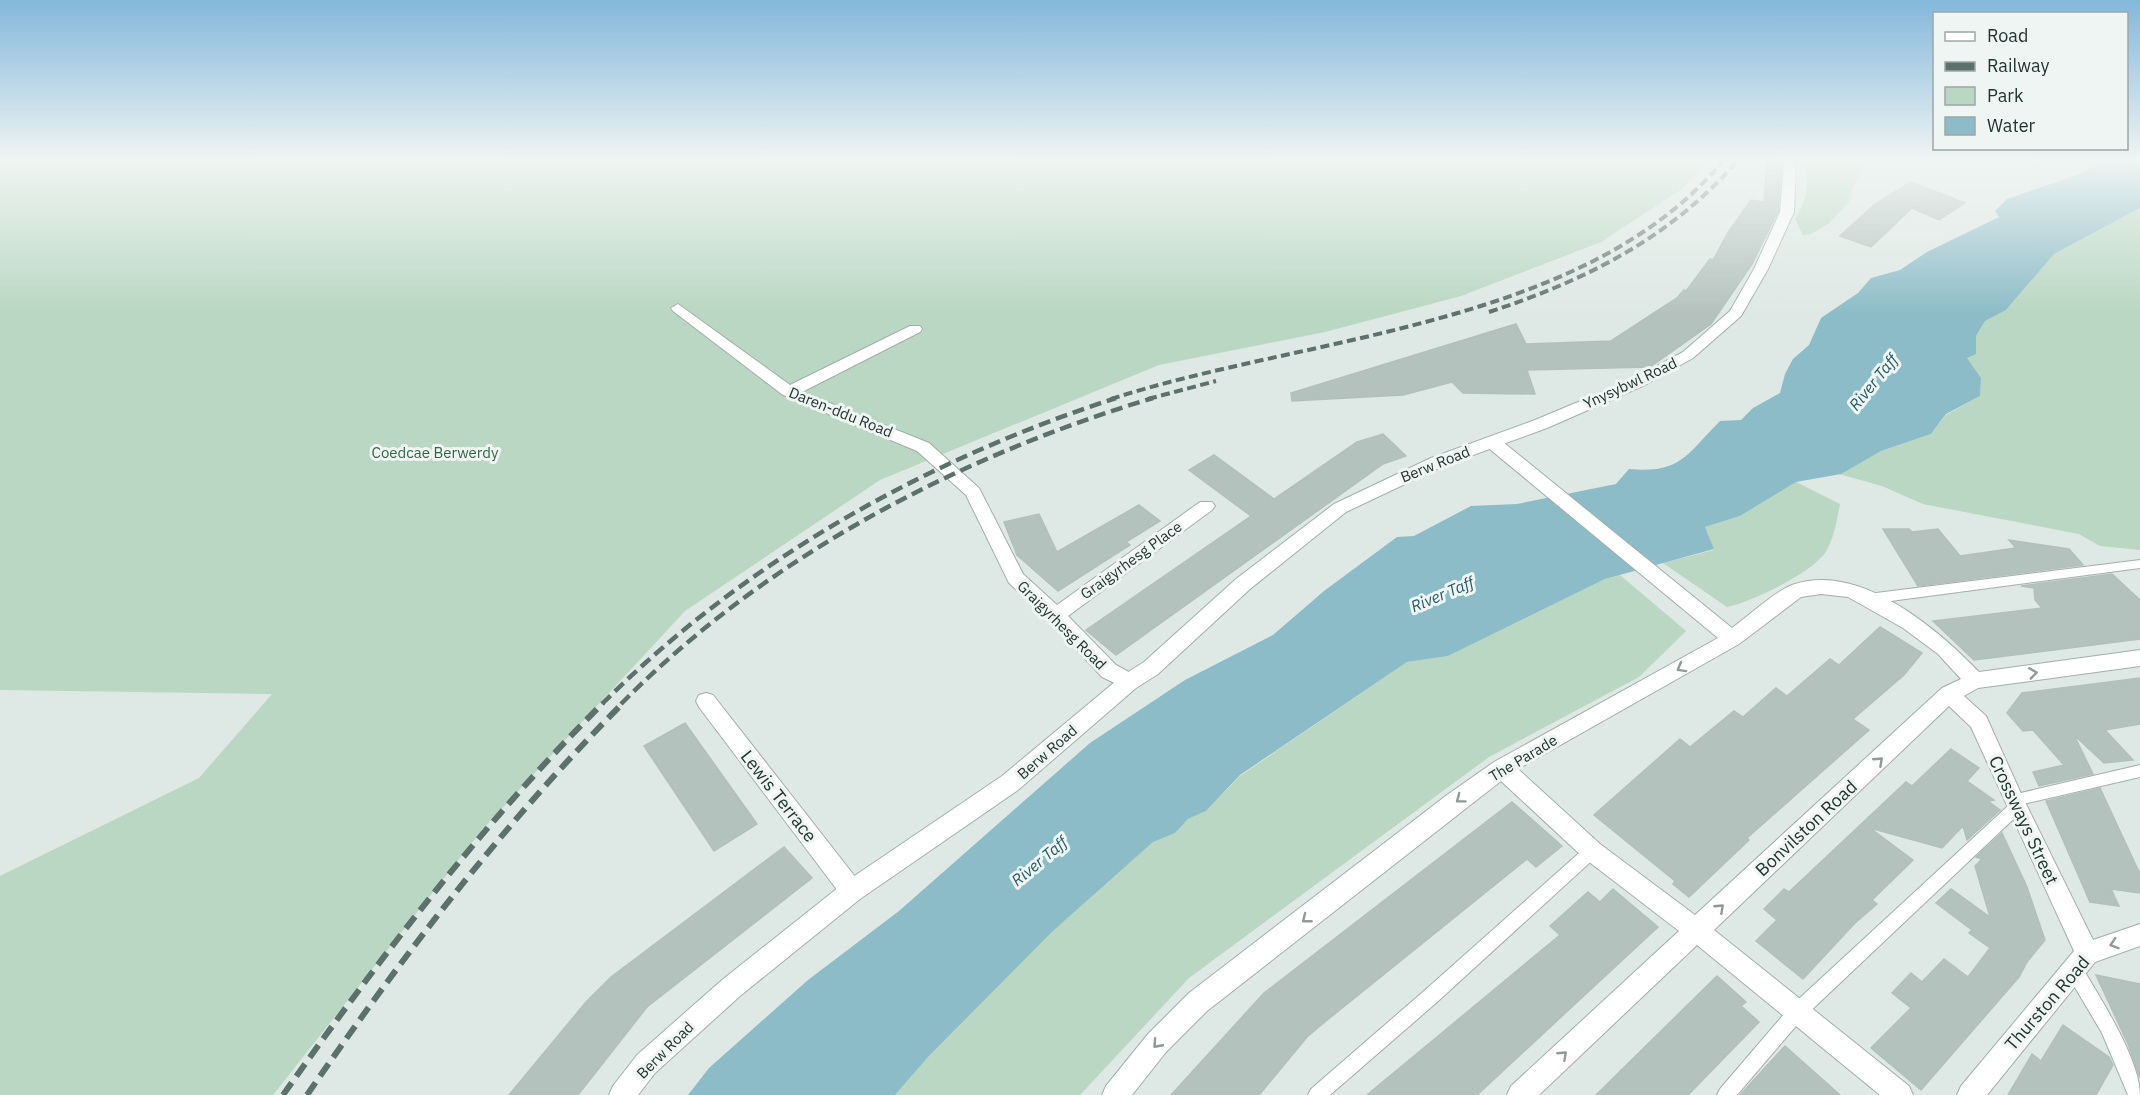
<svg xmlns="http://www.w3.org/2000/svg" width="2140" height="1095" viewBox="0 0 2140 1095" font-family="'IBM Plex Sans',sans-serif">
  <rect width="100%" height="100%" fill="#dee8e4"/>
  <g fill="#b9d7c2">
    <polygon points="0,161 1708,161 1682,189 1601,242 1461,296 1325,332 1159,365 880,480 685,611 482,830 273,1095 0,1095 0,876 199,778 272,694 0,690"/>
    <path d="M1805 161H1867L1852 189 1849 202 1829 223 1811 234 1803 235 1795 219C1808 200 1808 184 1805 161Z"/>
    <polygon points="2140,208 2140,550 2100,546 2079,534 1923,504 1882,486 1839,474 1881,451 1931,434 1946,415 1980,396 1981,378 1966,358 1976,354 1976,336 1985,321 2006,310 2054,254"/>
    <path d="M1796 482 1840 504C1837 520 1834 539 1825 553 1810 574 1751 602 1727 607L1663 563 1714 550 1705 527 1740 516Z"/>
    <polygon points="1620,575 1686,631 1639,677 1489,757 1189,978 1080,1095 895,1095 929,1056 1053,931 1154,841 1175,833 1188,819 1206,811 1240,776 1407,662 1448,656 1605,579"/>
  </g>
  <path fill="#8cbcc7" d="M2107 161H2140V208L2054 254 2006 310 1985 321 1976 336V354L1967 358 1981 378 1980 396 1946 414 1931 434 1881 451 1841 474 1796 482 1740 516 1705 527 1714 549 1605 579 1448 656 1407 662 1240 775 1206 811 1188 819 1175 833 1153 842 1053 931 929 1056 895 1095H688L709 1068 808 980 899 911 1090 743 1185 680 1273 635 1324 591 1397 537 1414 536 1471 506 1517 504 1616 484 1629 469C1681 474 1687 454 1720 421L1741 420 1753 408 1780 393 1785 374 1793 359 1809 345 1821 318 1858 293 1871 278 1900 270 1927 252 1999 217 1995 211 2007 199 2083 173 2096 164Z"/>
  <g fill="#b4c2bd" stroke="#b2c0bb" stroke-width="1.5">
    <polygon points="1767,161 1782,161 1778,211 1752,264 1711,324 1650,367 1527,370 1535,394 1463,393 1452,382 1403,395 1292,401 1291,393 1516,324 1526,344 1611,341 1677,298 1684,290 1686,291 1710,259 1713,260 1729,231 1751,200 1764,202"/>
    <polygon points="1911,182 1965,203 1939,220 1912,208 1871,247 1840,236 1875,204"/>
    <polygon points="1383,434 1406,456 1383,464 1116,655 1086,630 1251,516 1189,470 1214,455 1274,499 1357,442"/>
    <polygon points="1139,505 1160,521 1126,542 1130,545 1058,591 1017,555 1004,522 1039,514 1057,552"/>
    <polygon points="1883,529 1909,529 1912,532 1938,529 1960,556 2016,548 2009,540 2069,549 2083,565 1918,586"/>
    <polygon points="2112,574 2140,600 2140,639 1974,660 1933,621 2042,608 2035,600 2034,588 2021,586"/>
    <polygon points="1880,627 1922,653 1904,675 1853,719 1869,730 1747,838 1749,840 1689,897 1673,884 1675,881 1594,815 1680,739 1690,747 1734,711 1743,717 1776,688 1787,696 1830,659 1839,665"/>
    <polygon points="2140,678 2140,724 2105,730 2133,760 2104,763 2074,735 2093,774 2039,786 2033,772 2064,765 2033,730 2023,731 2007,713 2022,693"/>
    <polygon points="685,723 757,824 714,851 644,746"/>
    <polygon points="1951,749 1979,768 1967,781 1994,800 1988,801 2000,810 1967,840 1963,826 1942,848 1870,828 1913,860 1872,900 1877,904 1855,923 1803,979 1756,941 1777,920 1764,909 1784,889 1789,892 1906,782 1912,786"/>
    <polygon points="2100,788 2140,874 2140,893 2111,889 2119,906 2090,902 2046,801"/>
    <polygon points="1512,802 1562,846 1536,867 1527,859 1326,1021 1307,1037 1259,1095 1171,1095 1264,993"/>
    <polygon points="2002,833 2027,887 2045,940 2027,962 2019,977 1921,1090 1871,1048 1911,1008 1892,993 1911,973 1922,982 1944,959 1968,977 1990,948 1969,933 1972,930 1936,903 1951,889 1990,917 1975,866 1982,859 1976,857"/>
    <polygon points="784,847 812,878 647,1007 578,1095 509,1095 586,1002 611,977"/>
    <polygon points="1613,889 1658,927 1477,1095 1367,1095 1560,935 1550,926 1588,892 1600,902"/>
    <polygon points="2096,975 2140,984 2140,1078 2128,1044"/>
    <polygon points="1717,976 1746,1002 1741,1006 1759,1022 1688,1095 1596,1095"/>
    <polygon points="2063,1025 2109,1057 2113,1065 2096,1095 2008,1095 2032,1054 2041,1061"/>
    <polygon points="1785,1046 1840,1095 1740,1095"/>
  </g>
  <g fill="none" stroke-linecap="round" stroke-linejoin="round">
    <defs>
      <g id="service">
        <polygon points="2140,560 2140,568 1868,604 1864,602 1862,599 1864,596 1868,594"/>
        <polygon points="2140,765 2140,777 2023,804 2024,807 2022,811 1802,1019 1737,1095 1717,1095 1720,1089 1790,1007 2009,805 2006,800 2008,796"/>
        <polygon points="1592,844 1597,846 1599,851 1597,856 1436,1003 1330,1095 1308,1095 1311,1089 1424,991 1587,846"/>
        <path d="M2073 960 2079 962C2098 995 2140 1058 2140 1095H2128L2102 1033 2067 974 2065 968 2067 962Z"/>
      </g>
      <g id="minor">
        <polygon points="678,304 790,385 910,326 920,326 922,329 920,332 802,392 929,443 979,488 1023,574 1057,605 1200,502 1212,502 1215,506 1212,510 1068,616 1116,665 1136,676 1139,682 1136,688 1129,690 1102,677 1049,620 1009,583 966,495 917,451 783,395 673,311 671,308"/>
        <path d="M1492 437 1498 438 1732 628C1749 616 1774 592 1792 585 1858 561 1937 628 1979 672L2140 650V666L1978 688 1964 696 1986 716 2023 798 2093 940 2140 924V946L2095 962 1987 1095H1957L1961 1086 2074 951 1971 727 1949 706 1714 930 1909 1086 1913 1095H1880L1697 945 1539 1095H1507L1511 1086 1679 931 1584 858 1501 781 1207 1011 1166 1052 1132 1095H1102L1106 1086 1148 1034 1189 993 1447 795 1494 762 1718 638 1486 446 1484 442 1486 438ZM1821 594 1848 597 1903 628 1938 654 1961 679 1942 688 1695 915 1600 844 1518 769 1739 644 1801 597Z"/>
        <polygon points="706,693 713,695 860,883 864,891 860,899 852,902 844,899 699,707 696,701 699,695"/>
      </g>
      <polygon id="secondary" points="1784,161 1796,161 1794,212 1768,269 1741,316 1693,358 1645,385 1547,428 1443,466 1346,512 1250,589 1158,674 1136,688 1018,790 860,899 740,996 655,1073 638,1095 609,1095 613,1086 637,1055 722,980 844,883 1002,776 1122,676 1144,662 1236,579 1334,504 1431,458 1535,420 1633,379 1683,352 1730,311 1754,269 1780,212"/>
    </defs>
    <use href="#service" stroke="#a2afab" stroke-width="2"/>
    <use href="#minor" stroke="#a2afab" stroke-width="2"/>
    <use href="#secondary" stroke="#9fb2ac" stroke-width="2"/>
    <use href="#service" fill="#fff" fill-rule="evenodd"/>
    <use href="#minor" fill="#fff" fill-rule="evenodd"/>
    <use href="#secondary" fill="#fff" fill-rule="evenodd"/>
    <g stroke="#5c716c" stroke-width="4" stroke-dasharray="9 4.5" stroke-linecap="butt">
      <path d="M1489 312C1584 281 1671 238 1737 161"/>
      <path d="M1111 399C1305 336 1585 327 1723 161"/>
      <polyline points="1148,399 1216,381"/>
    </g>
    <g stroke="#5c716c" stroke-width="4.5" stroke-dasharray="12 6" stroke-linecap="butt">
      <path d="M602 704C745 561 925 460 1116 398"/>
      <path d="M621 704C766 557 957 457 1153 398"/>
    </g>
    <g stroke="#5c716c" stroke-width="6" stroke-dasharray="15 8" stroke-linecap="butt">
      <path d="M283 1095C381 956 483 823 603 703"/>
      <path d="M307 1095C403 955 504 823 623 703"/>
    </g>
  </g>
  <defs><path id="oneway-chevron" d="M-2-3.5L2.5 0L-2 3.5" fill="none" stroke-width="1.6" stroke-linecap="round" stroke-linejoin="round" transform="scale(1.5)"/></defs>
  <g stroke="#909a98">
    <use href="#oneway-chevron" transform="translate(1681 668) rotate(151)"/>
    <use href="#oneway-chevron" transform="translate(2033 673) rotate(-8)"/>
    <use href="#oneway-chevron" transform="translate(1879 761) rotate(-43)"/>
    <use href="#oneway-chevron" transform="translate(1460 799) rotate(143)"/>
    <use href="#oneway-chevron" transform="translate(1720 908) rotate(-43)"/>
    <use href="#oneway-chevron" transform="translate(1306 919) rotate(142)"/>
    <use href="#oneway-chevron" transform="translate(2114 944) rotate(162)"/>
    <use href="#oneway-chevron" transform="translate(1157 1044) rotate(132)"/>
    <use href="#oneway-chevron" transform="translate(1563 1055) rotate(-43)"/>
  </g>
  <linearGradient id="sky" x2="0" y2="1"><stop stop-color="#83b7db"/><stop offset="0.51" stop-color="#f0f5f3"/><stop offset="1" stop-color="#f0f5f3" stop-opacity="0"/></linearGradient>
  <rect width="2140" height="314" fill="url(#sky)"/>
  <g text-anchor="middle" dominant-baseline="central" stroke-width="6" stroke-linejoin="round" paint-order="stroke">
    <g font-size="15" fill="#223531" stroke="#eef5f2">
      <text transform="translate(1630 383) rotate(-25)">Ynysybwl Road</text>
      <text transform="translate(841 412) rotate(22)">Daren-ddu Road</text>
      <text transform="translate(1435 464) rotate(-22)">Berw Road</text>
      <text transform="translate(1131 560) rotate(-36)">Graigyrhesg Place</text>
      <text transform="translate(1062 625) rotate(45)">Graigyrhesg Road</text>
      <text transform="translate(1047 752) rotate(-41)">Berw Road</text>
      <text transform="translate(1523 758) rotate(-31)">The Parade</text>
      <text transform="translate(665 1050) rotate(-45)">Berw Road</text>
    </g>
    <g font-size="15" fill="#316747" stroke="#eef5f2">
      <text x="435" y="452">Coedcae Berwerdy</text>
    </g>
    <g font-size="16" font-style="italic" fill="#245b69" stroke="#eef5f2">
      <text transform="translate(1873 382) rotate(-51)">River Taff</text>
      <text transform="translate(1442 594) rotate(-23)">River Taff</text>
      <text transform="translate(1039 861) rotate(-40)">River Taff</text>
    </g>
    <g font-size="18" fill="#223531" stroke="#eef5f2">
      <text transform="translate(779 796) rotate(52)">Lewis Terrace</text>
      <text transform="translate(2024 820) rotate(65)">Crossways Street</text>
      <text transform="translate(1806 828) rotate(-43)">Bonvilston Road</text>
      <text transform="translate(2047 1003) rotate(-49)">Thurston Road</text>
    </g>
  </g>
  <rect x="1933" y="12" width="195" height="138" fill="#eef5f2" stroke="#9ca8a5" stroke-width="1.5"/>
  <rect x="1945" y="32" width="30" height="9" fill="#ffffff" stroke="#9ca8a5" stroke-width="1.5"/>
  <text x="1987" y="42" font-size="18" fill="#223531">Road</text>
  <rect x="1945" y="62" width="30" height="9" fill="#5c716c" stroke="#9ca8a5" stroke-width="1.5"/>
  <text x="1987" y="72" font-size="18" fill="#223531">Railway</text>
  <rect x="1945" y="87" width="30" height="18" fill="#b9d7c2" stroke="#9ca8a5" stroke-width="1.5"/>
  <text x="1987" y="102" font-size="18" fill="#223531">Park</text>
  <rect x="1945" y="117" width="30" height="18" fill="#8cbcc7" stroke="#9ca8a5" stroke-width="1.5"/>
  <text x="1987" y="132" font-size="18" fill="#223531">Water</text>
</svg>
